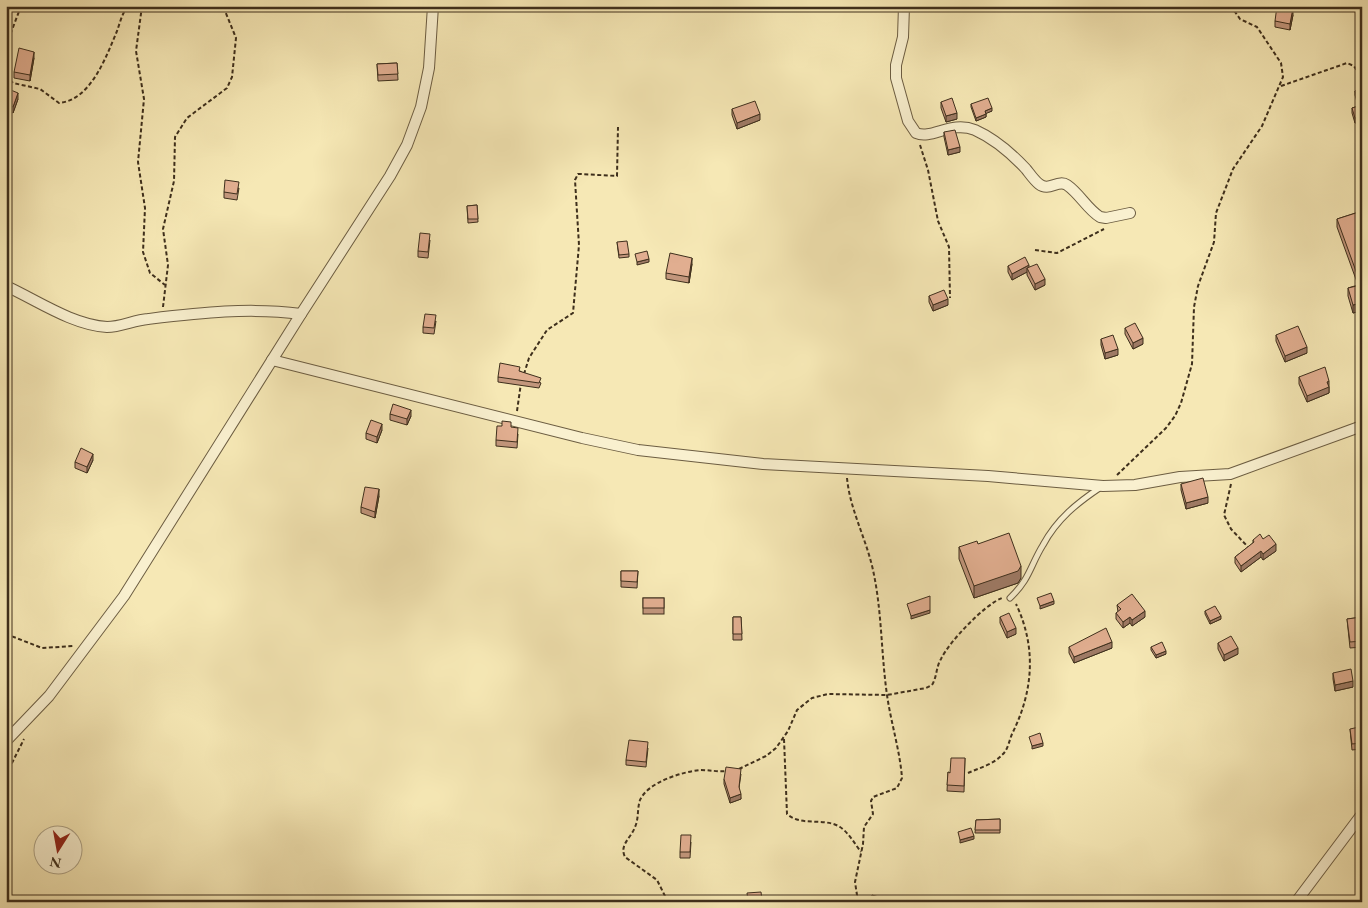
<svg xmlns="http://www.w3.org/2000/svg" width="1368" height="908" viewBox="0 0 1368 908" font-family="'EB Garamond',serif">
  <rect width="100%" height="100%" fill="#f6e8b5"/>
  <filter id="stains"><feTurbulence type="fractalNoise" baseFrequency=".004" numOctaves="4"/><feColorMatrix values="0 0 0 0 .2 0 0 0 0 .09 0 0 0 0 .02 0 0 0 .5 -.17"/></filter>
  <radialGradient id="worn" r=".72"><stop offset=".6" stop-color="#630" stop-opacity="0"/><stop offset="1" stop-color="#630" stop-opacity=".3"/></radialGradient>
  <g fill="none" stroke-linecap="round" stroke-linejoin="round">
    <defs>
      <path id="service" d="M1010 598C1030 579 1030 566 1043 545 1057 519 1077 503 1101 487"/>
      <g id="minor">
        <path d="M904 6 903 37 896 65V78L908 121 916 133C932 140 951 120 975 130 995 139 1012 154 1026 169 1030 174 1034 180 1039 184 1049 192 1058 179 1067 185 1080 194 1087 209 1100 217L1106 218 1130 213"/>
        <path d="M8 287C38 301 73 325 107 327 121 327 134 320 148 319 199 313 249 307 301 314"/>
        <polyline points="272,360 582,438 638,450 763,464 988,476 1103,486 1135,485 1180,477 1230,474 1362,426"/>
        <polyline points="6,741 49,696 124,596 301,314 390,176 407,145 421,107 429,68 433,6"/>
        <polyline points="1296,902 1362,814"/>
      </g>
    </defs>
    <use href="#service" stroke="#6c5d42" stroke-width="7"/>
    <use href="#minor" stroke="#6c5d42" stroke-width="12"/>
    <g stroke="#3e2f1c" stroke-width="2" stroke-dasharray="4 2.5" stroke-linecap="butt">
      <polyline points="142,6 136,51 144,99 138,162 145,208 143,252 150,273 165,285"/>
      <polyline points="6,46 21,6"/>
      <path d="M6 75 13 83 40 89 59 103C91 100 106 57 117 31 120 23 122 13 128 6"/>
      <polyline points="1281,86 1347,63 1354,66 1362,79"/>
      <polyline points="920,145 928,170 938,221 949,247 950,298"/>
      <polyline points="1035,250 1057,253 1104,229"/>
      <polyline points="163,307 168,265 163,229 174,181 175,137 187,118 227,88 232,77 236,38 223,6"/>
      <polyline points="524,374 529,358 547,330 573,313 579,245 575,180 578,174 581,174 617,176 618,127"/>
      <polyline points="517,411 521,383"/>
      <polyline points="1117,475 1166,428 1175,416 1181,403 1192,364 1194,307 1198,286 1214,242 1216,213 1233,169 1262,126 1283,77 1281,63 1257,27 1240,19 1231,6"/>
      <path d="M847 478C850 510 866 538 873 570 882 611 881 653 887 695 891 723 900 751 902 778L897 788 873 797 871 801 873 814 864 827 863 844 855 882 857 895 853 902"/>
      <polyline points="1231,484 1224,515 1231,529 1248,547"/>
      <polyline points="6,634 42,648 73,646"/>
      <path d="M784 739 787 814C801 827 824 817 840 827 848 832 855 844 861 852"/>
      <path d="M739 769 766 756 776 748 788 731 797 710 812 698 828 694 887 695 926 688 932 685C937 677 936 667 941 659 949 642 984 605 1002 598"/>
      <path d="M968 773C979 768 994 764 1002 755 1008 750 1009 741 1012 734 1033 692 1037 648 1016 604"/>
      <polyline points="6,775 24,739"/>
      <path d="M668 902 657 880 625 857C619 845 631 838 635 827 639 818 637 809 640 800 648 782 682 772 700 770 710 770 718 772 727 771"/>
    </g>
    <use href="#service" stroke="#f9f0cf" stroke-width="5"/>
    <use href="#minor" stroke="#f9f0cf" stroke-width="10"/>
  </g>
  <g fill="#c2967c" stroke="#3e2f1c">
    <polygon points="1293,15 1290,30 1275,27 1275,21"/>
    <polygon points="34,58 30,81 14,78 14,72"/>
    <polygon points="397,63 398,80 378,81 377,64"/>
    <polygon points="6,88 18,99 13,113 6,110"/>
    <polygon points="1362,89 1362,121 1355,123 1352,113 1352,108 1358,106 1355,95 1355,91"/>
    <polygon points="941,102 957,119 946,122 941,108"/>
    <polygon points="971,104 992,111 986,113 986,117 976,121 971,107"/>
    <polygon points="732,109 760,120 737,129 732,115"/>
    <polygon points="944,132 960,152 948,155 944,137"/>
    <polygon points="239,188 237,200 224,198 224,192"/>
    <polygon points="477,205 478,222 468,223 467,206"/>
    <polygon points="1362,211 1362,321 1357,312 1353,313 1348,296 1348,288 1358,285 1337,227 1337,219"/>
    <polygon points="430,240 428,258 418,257 418,251"/>
    <polygon points="617,242 629,254 629,257 619,258"/>
    <polygon points="692,264 689,283 666,279 666,273"/>
    <polygon points="1008,266 1029,268 1045,285 1035,290 1027,275 1027,272 1012,280 1008,272"/>
    <polygon points="929,296 948,305 933,311 929,302"/>
    <polygon points="436,321 434,334 423,333 423,327"/>
    <polygon points="1125,328 1143,344 1133,349 1125,334"/>
    <polygon points="1276,335 1307,353 1285,362 1276,341"/>
    <polygon points="1101,339 1118,355 1105,359 1101,345"/>
    <polygon points="520,371 541,383 539,388 498,382 498,377"/>
    <polygon points="1299,377 1329,387 1329,393 1307,402 1299,384"/>
    <polygon points="390,414 411,416 407,425 390,420"/>
    <polygon points="511,427 518,434 517,448 496,446 496,440"/>
    <polygon points="382,430 377,443 366,439 366,433"/>
    <polygon points="93,460 87,473 75,468 75,462"/>
    <polygon points="1181,484 1208,503 1186,509 1181,490"/>
    <polygon points="379,496 375,518 361,513 361,507"/>
    <polygon points="1263,539 1276,551 1263,560 1261,557 1241,572 1235,563 1235,557 1253,543 1253,540"/>
    <polygon points="959,547 1021,578 1018,583 974,598 959,559"/>
    <polygon points="621,571 638,571 637,588 621,587"/>
    <rect x="643" y="598" width="21" height="16"/>
    <polygon points="1117,605 1145,617 1132,626 1130,623 1123,628 1116,619 1116,613 1118,612"/>
    <polygon points="1205,611 1221,619 1210,624 1205,614"/>
    <polygon points="733,617 741,617 742,640 733,640"/>
    <polygon points="1000,617 1016,634 1007,638 1000,623"/>
    <polygon points="1362,617 1362,647 1350,648 1347,619"/>
    <polygon points="1218,643 1238,654 1224,661 1218,649"/>
    <polygon points="1069,647 1112,648 1074,663 1069,653"/>
    <polygon points="1151,647 1166,654 1156,658 1151,650"/>
    <polygon points="1333,673 1353,687 1335,691 1333,679"/>
    <polygon points="1350,729 1361,743 1361,749 1352,750"/>
    <polygon points="648,748 646,767 626,765 626,760"/>
    <polygon points="965,758 964,792 947,791 948,772 950,773"/>
    <polygon points="741,774 739,788 741,799 730,803 724,784 724,779"/>
    <polygon points="1000,819 1000,833 975,833 976,820"/>
    <polygon points="691,842 690,858 680,858 680,852"/>
  </g>
  <g fill="#9e7a65" stroke="#3e2f1c">
    <polygon points="1293,8 1293,15 1290,30 1290,24"/>
    <polygon points="34,52 34,58 30,81 30,75"/>
    <polygon points="18,93 18,99 13,113 13,107"/>
    <polygon points="992,108 992,111 985,114 985,111"/>
    <polygon points="957,113 957,119 946,122 946,116"/>
    <polygon points="760,114 760,120 737,129 737,123"/>
    <polygon points="986,114 986,117 976,121 976,118"/>
    <polygon points="1362,116 1362,121 1355,123 1355,118"/>
    <polygon points="960,147 960,152 948,155 948,150"/>
    <polygon points="692,258 692,264 689,283 689,277"/>
    <polygon points="649,259 649,262 637,265 637,262"/>
    <polygon points="1029,265 1029,271 1027,268 1027,272 1012,280 1012,274"/>
    <polygon points="1045,279 1045,285 1035,290 1035,284"/>
    <polygon points="948,299 948,305 933,311 933,305"/>
    <polygon points="1357,304 1357,312 1353,313 1353,305"/>
    <polygon points="1143,338 1143,344 1133,349 1133,343"/>
    <polygon points="1307,347 1307,353 1285,362 1285,356"/>
    <polygon points="1118,349 1118,355 1105,359 1105,353"/>
    <polygon points="1329,381 1329,393 1307,402 1307,396"/>
    <polygon points="411,410 411,416 407,425 407,419"/>
    <polygon points="382,424 382,430 377,443 377,437"/>
    <polygon points="93,454 93,460 87,473 87,467"/>
    <polygon points="379,489 379,496 375,518 375,512"/>
    <polygon points="1208,497 1208,503 1186,509 1186,503"/>
    <polygon points="1276,544 1276,551 1263,560 1263,554"/>
    <polygon points="1261,551 1261,557 1241,572 1241,566"/>
    <polygon points="1021,566 1021,578 1018,583 974,598 974,586"/>
    <polygon points="1054,601 1054,604 1040,609 1040,606"/>
    <polygon points="930,610 930,613 911,619 911,616"/>
    <polygon points="1145,611 1145,617 1132,626 1132,620"/>
    <polygon points="1221,616 1221,619 1210,624 1210,621"/>
    <polygon points="1130,617 1130,623 1123,628 1123,622"/>
    <polygon points="1016,628 1016,634 1007,638 1007,632"/>
    <polygon points="1112,642 1112,648 1074,663 1074,657"/>
    <polygon points="1238,648 1238,654 1224,661 1224,655"/>
    <polygon points="1166,651 1166,654 1156,658 1156,655"/>
    <polygon points="1353,681 1353,687 1335,691 1335,685"/>
    <polygon points="1043,743 1043,746 1032,749 1032,746"/>
    <polygon points="741,794 741,799 730,803 730,798"/>
    <polygon points="974,836 974,839 960,843 960,840"/>
  </g>
  <g fill="#e1ae90" stroke="#3e2f1c">
    <polygon points="1277,6 1293,8 1290,24 1275,21"/>
    <polygon points="19,48 34,52 30,75 14,72"/>
    <polygon points="397,63 398,74 378,75 377,64"/>
    <polygon points="6,88 18,93 13,107 6,104"/>
    <polygon points="1362,89 1362,116 1355,118 1352,108 1359,106 1355,91"/>
    <polygon points="952,98 957,113 946,116 941,102"/>
    <polygon points="988,98 992,108 985,111 986,114 976,118 971,104"/>
    <polygon points="755,101 760,114 737,123 732,109"/>
    <polygon points="955,130 960,147 948,150 944,132"/>
    <polygon points="225,180 239,182 237,194 224,192"/>
    <polygon points="477,205 478,219 468,219 467,206"/>
    <polygon points="1362,211 1362,313 1357,304 1353,305 1348,288 1361,285 1337,219"/>
    <polygon points="420,233 430,234 428,252 418,251"/>
    <polygon points="627,241 629,254 619,255 617,242"/>
    <polygon points="647,251 649,259 637,262 635,254"/>
    <polygon points="670,253 692,258 689,277 666,273"/>
    <polygon points="1025,257 1029,265 1012,274 1008,266"/>
    <polygon points="1037,264 1045,279 1035,284 1027,268"/>
    <polygon points="944,290 948,299 933,305 929,296"/>
    <polygon points="425,314 436,315 434,328 423,327"/>
    <polygon points="1135,323 1143,338 1133,343 1125,328"/>
    <polygon points="1298,326 1307,347 1285,356 1276,335"/>
    <polygon points="1113,335 1118,349 1105,353 1101,339"/>
    <polygon points="500,363 520,367 519,371 541,378 539,383 498,377"/>
    <polygon points="1325,367 1329,381 1327,382 1329,387 1307,396 1299,377"/>
    <polygon points="393,404 411,410 407,419 390,414"/>
    <polygon points="371,420 382,424 377,437 366,433"/>
    <polygon points="502,421 511,422 511,427 518,428 517,442 496,440 497,426 502,426"/>
    <polygon points="81,448 93,454 87,467 75,462"/>
    <polygon points="1203,478 1208,497 1186,503 1181,484"/>
    <polygon points="365,487 379,489 375,512 361,507"/>
    <polygon points="1009,533 1021,566 1018,571 974,586 959,547 977,541 978,544"/>
    <polygon points="1260,534 1263,539 1269,535 1276,544 1263,554 1261,551 1241,566 1235,557 1254,542 1253,540"/>
    <polygon points="621,571 638,571 637,582 621,581"/>
    <polygon points="1051,593 1054,601 1040,606 1037,598"/>
    <polygon points="1132,594 1145,611 1132,620 1130,617 1123,622 1116,613 1121,609 1117,605"/>
    <polygon points="930,596 930,610 911,616 907,604"/>
    <rect x="643" y="598" width="21" height="10"/>
    <polygon points="1215,606 1221,616 1210,621 1205,611"/>
    <polygon points="1009,613 1016,628 1007,632 1000,617"/>
    <polygon points="733,617 741,617 742,634 733,634"/>
    <polygon points="1362,617 1362,641 1350,642 1347,619"/>
    <polygon points="1106,628 1112,642 1074,657 1069,647"/>
    <polygon points="1231,636 1238,648 1224,655 1218,643"/>
    <polygon points="1162,642 1166,651 1156,655 1151,647"/>
    <polygon points="1351,669 1353,681 1335,685 1333,673"/>
    <polygon points="1359,727 1361,743 1352,744 1350,729"/>
    <polygon points="1040,733 1043,743 1032,746 1029,737"/>
    <polygon points="629,740 648,742 646,762 626,760"/>
    <polygon points="951,758 965,758 964,786 947,785 948,772 950,773"/>
    <polygon points="726,767 741,769 739,787 741,794 730,798 724,779"/>
    <polygon points="1000,819 1000,830 975,830 976,820"/>
    <polygon points="971,828 974,836 960,840 958,832"/>
    <polygon points="681,835 691,835 690,852 680,852"/>
    <polygon points="761,892 762,900 748,902 747,893"/>
    <polygon points="872,895 886,899 885,902 870,902"/>
  </g>
  <rect width="1368" height="908" fill="none" stroke="#f6e8b5" stroke-width="25"/>
  <rect x="8" y="8" width="1353" height="893" fill="none" stroke="#3e2f1c" stroke-width="2.5"/>
  <rect x="12" y="12" width="1343" height="883" fill="none" stroke="#3e2f1c"/>
  <g transform="translate(58 850) rotate(191)"><circle r="24" fill="#f9f0cf" stroke="#aea387"/>
  <path d="M0-4L9 19L0 12L-9 19Z" fill="#8f2418"/>
  <text y="-8" font-size="14" font-weight="bold" text-anchor="middle" fill="#3e2f1c">N</text>
  </g>
  <rect width="100%" height="100%" filter="url(#stains)"/>
  <rect width="100%" height="100%" fill="url(#worn)"/>
</svg>
